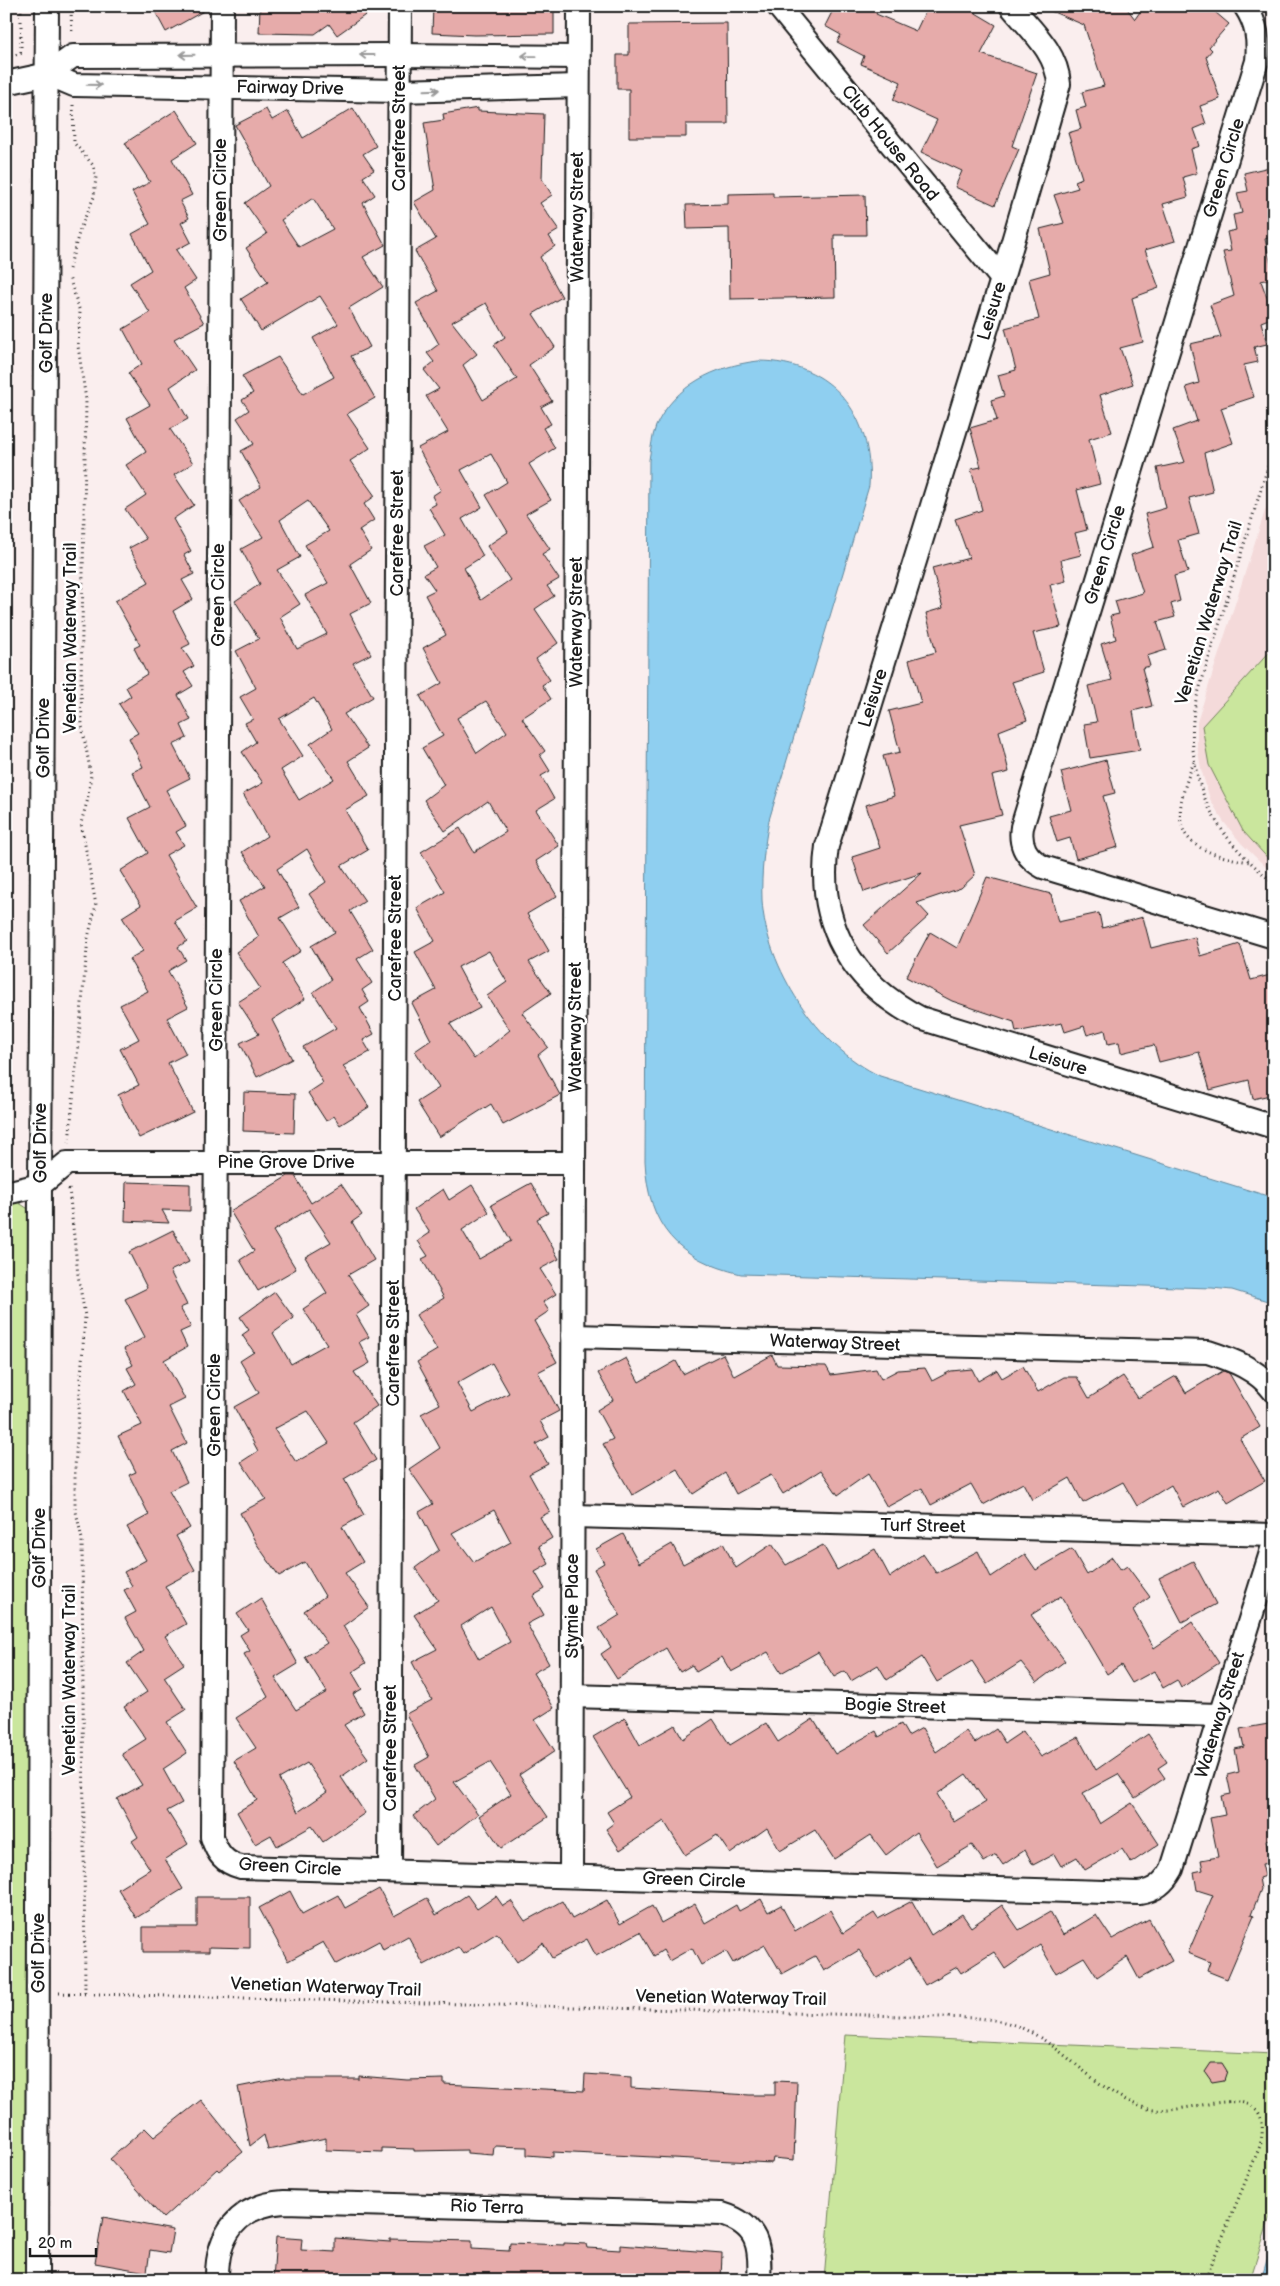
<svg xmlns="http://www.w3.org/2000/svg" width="1280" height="2286" viewBox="0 0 1280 2286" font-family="'Balsamiq Sans',sans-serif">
  <rect width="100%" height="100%" fill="#faeeee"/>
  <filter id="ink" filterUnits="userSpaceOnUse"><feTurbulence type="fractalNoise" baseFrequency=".02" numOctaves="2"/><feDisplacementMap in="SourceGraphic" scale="10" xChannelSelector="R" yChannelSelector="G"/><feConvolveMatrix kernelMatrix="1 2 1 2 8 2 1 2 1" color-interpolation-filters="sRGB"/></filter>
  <g filter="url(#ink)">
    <polygon fill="#f4dada" points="1274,483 1274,875 1241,843 1223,821 1210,799 1201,769 1197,745 1197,722"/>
    <g fill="#cae69d" stroke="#73815c">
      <polygon points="1274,647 1274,865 1243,831 1209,765 1202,726"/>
      <polygon points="16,1201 30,1210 27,2280 6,2280 6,1203"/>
      <polygon points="845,2035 1274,2054 1274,2204 1250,2280 824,2280"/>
    </g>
    <g fill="#8fcff0" stroke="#61879b">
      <path d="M758 361C832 361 874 416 869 486L769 820C764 847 761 873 762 900 766 968 818 1047 880 1076L1274 1198V1303L1232 1290 1212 1288 741 1274C678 1259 648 1227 645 1161L649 460C651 449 652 436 656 426 675 385 715 366 758 361Z"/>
      <polygon points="1274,2237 1274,2280 1261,2280"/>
    </g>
    <g fill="#e6abaa" stroke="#1c1c1c" fill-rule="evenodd">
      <polygon points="152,6 209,6 209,8 166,32"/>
      <polygon points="260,6 378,6 337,35 329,24 315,34 259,33"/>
      <polygon points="433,6 554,6 554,34 474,35 432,33"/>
      <polygon points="835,6 880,6 876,14 916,31 928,6 964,6 996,25 981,54 1037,73 1012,146 1019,149 995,205 955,187 962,171 921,152 937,120 893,100 901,82 861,64 864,56 837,42 841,35 825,26"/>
      <polygon points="1039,6 1125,6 1135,19 1144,6 1208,6 1229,24 1209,47 1212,50 1206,57 1220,99 1200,106 1206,124 1194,129 1200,146 1191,149 1197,173 1183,177 1188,197 1163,204 1175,241 1145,250 1159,288 1132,298 1143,342 1120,348 1133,384 1100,395 1112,432 1089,439 1100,484 1077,490 1087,530 1075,533 1081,555 1061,560 1066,581 1050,585 1061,627 1033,633 1044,672 1012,682 1027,720 999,731 1009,772 992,776 1002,815 959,825 975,875 961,888 917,903 929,916 888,953 864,925 922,873 864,892 852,857 880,848 866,805 894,796 883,756 900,752 889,711 921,703 909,660 936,652 926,613 943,608 932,568 969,558 955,519 982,510 971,469 981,467 970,428 997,420 991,400 1004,396 998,375 1016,370 1005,328 1039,319 1029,279 1050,273 1040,229 1064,223 1054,195 1078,188 1075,181 1082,178 1068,133 1081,129 1076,110 1086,107 1082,92 1104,86 1084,25"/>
      <polygon points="727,23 728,124 686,124 686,137 629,137 629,89 617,89 617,55 629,55 629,24"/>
      <path d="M353 108 376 146 363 154 374 170 363 177 375 195 363 203 385 245 363 257 383 287 349 308 370 347 351 356 375 398 347 414 370 448 350 461 375 496 364 504 374 520 359 530 371 550 350 564 371 603 350 614 371 654 353 663 373 697 344 714 368 748 348 761 369 796 345 810 368 850 341 866 365 901 350 911 373 949 357 959 372 983 362 990 369 1002 360 1008 374 1034 363 1040 370 1052 343 1066 369 1107 340 1125 334 1116 326 1121 308 1093 323 1083 303 1047 336 1028 313 992 331 980 311 946 335 932 309 894 326 882 307 849 277 869 299 907 280 918 301 951 282 963 305 999 272 1020 292 1059 257 1077 240 1043 259 1034 238 1002 260 988 236 952 259 937 239 901 265 886 242 852 267 836 243 794 263 783 242 752 256 742 245 723 253 719 240 697 256 688 236 651 259 639 235 601 260 584 241 549 263 537 239 501 261 487 241 451 254 444 237 418 249 410 242 400 253 393 242 376 278 357 303 394 334 377 313 338 338 324 320 296 261 331 241 299 268 282 246 248 267 234 245 203 269 186 235 125 266 109 272 120 288 111 303 138ZM313 198 333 229 299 247 281 220ZM308 501 329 531 305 545 328 583 305 595 327 634 297 649 280 617 300 604 277 570 300 557 280 520ZM314 698 332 729 310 744 334 779 299 800 281 770 303 756 279 719Z"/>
      <path d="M478 108V111L544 114 542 179 552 195 540 203 559 230 549 236 555 246 540 257 562 297 533 314 555 347 529 365 552 401 541 407 551 424 543 428 555 448 529 464 551 500 526 514 550 549 542 554 559 579 547 586 554 596 535 609 558 643 536 659 550 680 542 685 551 699 522 718 545 751 540 755 550 771 541 776 554 799 536 810 559 846 536 861 557 896 527 914 549 951 529 962 551 993 522 1013 548 1047 538 1055 560 1095 503 1125 491 1104 439 1137 417 1102 439 1088 415 1051 431 1040 412 1003 436 990 415 952 435 941 417 908 445 892 421 852 460 828 474 852 506 832 488 801 445 831 424 800 444 785 422 748 443 736 420 696 442 683 423 648 446 635 425 595 435 590 424 574 436 567 424 546 445 535 429 508 436 504 432 496 441 490 418 448 448 432 426 396 439 389 424 370 434 362 427 353 439 344 416 303 438 291 415 251 436 239 414 202 435 190 424 123 444 120 443 114ZM486 303 505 337 494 345 517 379 483 400 463 365 477 354 452 322ZM491 454 507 482 486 495 508 532 487 546 510 580 481 600 464 568 483 556 462 519 482 507 461 470ZM486 701 507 732 477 753 457 718ZM489 951 507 982 487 996 510 1030 474 1059 450 1024 480 1008 458 967Z"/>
      <polygon points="176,110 197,143 172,159 192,195 180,201 189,218 181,223 191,242 176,250 196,280 184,288 204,323 174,339 195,370 170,387 188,419 170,429 193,463 174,475 194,505 173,519 191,551 184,555 194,574 182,580 193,599 173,611 190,644 182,648 194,666 184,672 193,686 178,695 191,720 181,725 187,738 173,745 190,778 166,790 186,826 176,832 184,845 166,855 197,908 175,921 187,941 178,947 186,960 168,971 188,1007 167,1018 186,1054 168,1063 193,1112 139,1138 118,1095 139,1085 120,1049 139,1039 120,1005 148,991 129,959 143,951 122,917 141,905 120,871 148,853 129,818 150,807 132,772 143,767 129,738 138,733 119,704 131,696 126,687 147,674 134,648 140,645 115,601 149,582 129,548 146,539 125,509 146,495 126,465 146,452 127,418 150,405 128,373 142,364 123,329 150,313 130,283 151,270 132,234 150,224 132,192 150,182 125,143"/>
      <polygon points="1274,166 1274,236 1265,239 1274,278 1261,281 1274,317 1261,322 1267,344 1254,347 1258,362 1244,365 1254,397 1221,408 1233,443 1204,453 1213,492 1189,498 1199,534 1178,540 1188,572 1174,576 1180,601 1171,604 1175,617 1157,622 1166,650 1147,656 1150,666 1142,668 1152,706 1133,711 1140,750 1090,758 1084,724 1097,722 1088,686 1112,680 1101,644 1116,639 1110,616 1119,614 1115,601 1143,593 1131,555 1154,547 1145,514 1166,508 1157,468 1185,462 1173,430 1197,421 1186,387 1199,383 1190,344 1221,337 1210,305 1234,296 1223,252 1231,251 1227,232 1236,230 1233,215 1242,213 1237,193 1248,191 1244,173"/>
      <polygon points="773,193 773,197 865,195 866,235 834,235 835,297 730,299 729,228 687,229 686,205 728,204 728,194"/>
      <polygon points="1106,760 1115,793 1103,796 1118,847 1076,859 1070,838 1057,842 1049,816 1071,810 1061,772"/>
      <polygon points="987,877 1051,894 1058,922 1099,913 1102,928 1143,917 1151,948 1195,937 1200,956 1240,944 1251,980 1274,974 1274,1094 1253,1099 1249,1080 1210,1090 1199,1052 1159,1062 1154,1045 1121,1053 1119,1042 1108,1044 1105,1030 1087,1035 1084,1026 1065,1032 1062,1023 1016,1032 1014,1022 952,1001 906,977 930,932 957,948"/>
      <polygon points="244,1092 295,1094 294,1133 243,1131"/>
      <path d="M288 1176H295L311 1203 341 1184 362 1215 352 1222 374 1260 348 1275 369 1306 356 1315 369 1337 359 1342 370 1363 354 1372 377 1406 353 1422 376 1460 344 1479 364 1515 342 1527 363 1562 345 1573 369 1607 343 1626 366 1663 352 1672 362 1689 353 1694 364 1713 344 1725 368 1758 341 1777 365 1813 323 1842 312 1826 277 1846 271 1835 255 1844 237 1812 257 1800 234 1761 256 1748 236 1718 268 1697 244 1654 250 1651 240 1635 248 1630 237 1614 261 1598 298 1664 275 1678 296 1710 327 1692 305 1657 327 1643 304 1611 325 1596 305 1562 279 1576 256 1543 240 1513 266 1499 241 1462 258 1451 234 1407 259 1393 240 1361 254 1352 242 1335 249 1330 240 1317 275 1292 294 1318 273 1333 291 1364 327 1344 303 1309 327 1293 305 1257 331 1242 309 1209 273 1231 296 1269 258 1291 240 1260 254 1251 230 1211ZM308 1411 329 1443 296 1462 274 1429ZM307 1763 327 1792 298 1812 279 1779Z"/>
      <polygon points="126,1182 190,1184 190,1211 162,1210 169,1223 125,1221"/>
      <path d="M531 1183 548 1213 537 1219 559 1259 540 1269 556 1294 543 1302 549 1311 534 1321 557 1362 538 1372 559 1411 540 1421 549 1437 536 1444 548 1464 529 1474 550 1512 540 1517 552 1538 539 1546 549 1564 535 1572 545 1589 533 1596 544 1615 527 1624 549 1664 533 1673 554 1708 535 1720 555 1751 519 1775 548 1817 501 1848 479 1816 511 1794 490 1762 454 1782 478 1814 436 1846 413 1816 435 1799 415 1765 429 1757 406 1714 432 1700 412 1662 437 1649 414 1615 438 1600 415 1568 439 1550 419 1512 433 1504 409 1469 440 1448 421 1414 440 1404 417 1362 437 1350 416 1315 444 1298 422 1259 428 1256 418 1241 430 1233 414 1209 443 1189 449 1200 472 1185 489 1212 462 1230 479 1259 511 1241 491 1205ZM492 1363 509 1393 473 1412 457 1383ZM494 1510 511 1542 474 1562 452 1533ZM491 1607 510 1642 479 1659 461 1626Z"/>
      <polygon points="173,1230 189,1262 170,1271 187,1305 180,1308 191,1327 180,1332 187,1347 164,1360 185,1399 169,1407 187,1443 172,1451 187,1482 169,1491 190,1528 176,1536 195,1570 165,1586 186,1624 165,1636 184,1664 164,1677 186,1710 167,1722 187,1753 163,1769 182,1803 167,1811 188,1844 165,1859 183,1889 136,1918 118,1889 150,1869 132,1841 138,1837 117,1799 142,1785 122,1754 146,1739 124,1707 147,1692 127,1663 144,1651 125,1618 136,1612 124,1590 132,1586 124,1572 146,1560 127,1527 149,1515 129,1475 136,1472 118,1436 142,1425 124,1391 136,1384 127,1368 133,1365 124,1349 145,1337 125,1299 147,1288 129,1252"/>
      <polygon points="723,1354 734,1376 772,1355 777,1365 826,1366 831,1375 876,1369 881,1379 898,1370 925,1368 932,1381 951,1371 972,1369 978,1381 997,1370 1002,1378 1023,1366 1038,1392 1064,1377 1077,1377 1089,1398 1123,1376 1138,1398 1176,1376 1186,1393 1223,1371 1229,1373 1260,1427 1240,1439 1265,1481 1228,1503 1219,1488 1183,1507 1171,1485 1137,1506 1123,1482 1083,1503 1070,1478 1032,1500 1023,1483 983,1505 971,1484 931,1505 922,1488 887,1507 868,1474 838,1495 821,1470 783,1494 771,1475 736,1494 725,1473 693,1494 677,1469 632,1495 603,1444 613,1439 597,1410 613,1400 598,1373 626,1358 639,1382 676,1361 683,1374"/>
      <polygon points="623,1534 639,1563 672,1544 683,1564 723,1543 736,1568 772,1544 786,1565 823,1545 837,1570 875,1549 890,1577 923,1554 936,1573 978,1551 991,1577 1025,1554 1036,1570 1072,1549 1087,1575 1112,1557 1121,1570 1127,1566 1150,1597 1133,1610 1154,1648 1192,1622 1219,1663 1181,1688 1177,1680 1163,1688 1154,1671 1132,1683 1121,1665 1107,1674 1061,1596 1031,1615 1065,1661 1037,1682 1021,1662 987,1684 972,1661 937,1682 922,1657 887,1680 878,1665 851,1681 845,1671 834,1677 818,1652 781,1673 768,1652 731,1672 722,1657 696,1672 692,1665 680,1672 666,1648 617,1679 601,1654 611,1647 599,1628 620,1615 594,1569 604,1563 596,1549"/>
      <polygon points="1193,1561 1216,1604 1182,1622 1159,1578"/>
      <path d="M625 1718 640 1745 675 1725 683 1739 713 1719 730 1745 766 1723 778 1742 813 1719 835 1754 876 1731 879 1737 901 1724 908 1736 922 1728 936 1752 966 1731 975 1743 996 1729 1005 1743 1023 1731 1041 1757 1078 1737 1096 1770 1148 1734 1167 1762 1158 1768 1165 1778 1135 1798 1118 1774 1083 1793 1100 1824 1132 1803 1159 1844 1131 1863 1122 1849 1085 1870 1077 1857 1061 1866 1054 1854 1033 1865 1025 1850 1003 1865 996 1855 984 1862 972 1845 937 1866 916 1832 886 1855 871 1835 834 1859 815 1830 780 1851 767 1828 730 1854 717 1835 685 1855 664 1821 620 1850 606 1829 614 1823 607 1812 630 1797 593 1737ZM966 1774 986 1802 954 1822 937 1794Z"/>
      <polygon points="1274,1723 1274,1800 1270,1801 1274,1818 1274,1839 1266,1840 1270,1863 1262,1864 1265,1876 1259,1878 1261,1889 1251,1915 1254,1916 1227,1979 1207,1971 1210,1962 1188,1953 1213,1895 1197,1890 1194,1872 1203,1870 1201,1860 1218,1857 1210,1818 1225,1815 1221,1796 1231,1794 1227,1775 1239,1772 1235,1749 1244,1747 1240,1729"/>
      <polygon points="379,1889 394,1916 427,1898 436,1915 467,1895 477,1909 496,1896 503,1906 511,1901 525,1921 562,1901 572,1919 607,1900 620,1924 652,1906 661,1923 695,1904 705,1923 736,1905 739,1911 761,1899 768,1912 781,1905 795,1931 830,1910 843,1933 874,1913 878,1919 912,1901 931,1935 962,1914 971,1927 1002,1905 1019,1930 1050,1912 1063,1935 1096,1915 1112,1939 1149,1919 1172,1961 1139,1979 1127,1957 1097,1977 1084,1957 1056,1973 1040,1945 1005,1969 994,1952 961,1973 957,1967 925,1985 909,1958 877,1978 859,1950 824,1971 815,1956 782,1974 765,1945 733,1963 726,1951 701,1965 692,1948 669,1961 663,1950 654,1956 640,1932 596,1956 587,1939 552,1958 543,1943 517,1962 497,1933 463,1954 458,1947 424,1965 408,1936 383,1950 379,1941 336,1964 323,1942 288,1961 259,1908 290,1891 302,1914 338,1895 345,1908"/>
      <polygon points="197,1897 250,1897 250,1948 209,1947 209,1952 143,1952 143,1927 197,1927"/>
      <polygon points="1211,2063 1222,2063 1227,2071 1224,2080 1212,2082 1205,2072"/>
      <polygon points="585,2074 631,2077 631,2088 750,2095 775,2095 775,2081 797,2082 794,2160 773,2158 772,2163 553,2152 553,2157 527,2155 527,2147 494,2146 493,2155 467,2153 467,2150 414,2151 414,2149 382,2148 382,2152 326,2150 326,2138 268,2150 264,2135 250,2146 238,2087 284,2078 284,2079 359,2079 359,2076 407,2080 444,2079 444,2084 584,2091"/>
      <polygon points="201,2100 243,2152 219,2171 217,2169 163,2218 110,2159 145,2128 154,2137"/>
      <polygon points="103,2217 173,2230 169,2253 150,2250 147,2272 95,2263"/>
      <polygon points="276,2237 302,2239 301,2250 335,2252 335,2238 390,2242 390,2239 472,2241 472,2249 509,2251 510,2243 564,2245 564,2243 586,2244 587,2248 620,2250 620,2245 722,2253 721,2280 273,2280"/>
    </g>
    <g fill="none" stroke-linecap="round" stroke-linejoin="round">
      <defs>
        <g id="street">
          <path d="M222 6 212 1837C217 1853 224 1863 241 1867L1139 1893C1155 1891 1164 1883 1172 1869L1274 1543"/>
          <polyline points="778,6 1002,279"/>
          <path d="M1011 6C1031 30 1057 52 1059 84L1002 279 827 846C816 924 852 983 920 1018L1274 1127"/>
          <path d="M1245 6C1257 24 1259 40 1257 61L1022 827C1019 846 1027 858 1043 867L1274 937"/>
          <polyline points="48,74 73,56 399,55 578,57"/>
          <polyline points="6,83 48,74 74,85 399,91 578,86"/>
          <polyline points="6,1193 40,1185 67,1163 574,1163"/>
          <path d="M573 1336 1208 1352C1233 1360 1257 1369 1274 1391"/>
          <polyline points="573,1516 1274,1535"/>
          <polyline points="571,1696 1219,1715"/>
          <polyline points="390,1871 400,6"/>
          <polyline points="571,1876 579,6"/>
          <polyline points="37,2280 40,1185 47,6"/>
          <path d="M217 2280C216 2235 238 2205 284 2202L722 2214C758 2225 761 2246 759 2280"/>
        </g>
      </defs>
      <use href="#street" stroke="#1c1c1c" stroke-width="26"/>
      <g stroke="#1c1c1c" stroke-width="3" stroke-dasharray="1 4" stroke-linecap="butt">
        <polyline points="21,6 21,53"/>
        <polyline points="71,10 72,34"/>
        <polyline points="6,57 23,53"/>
        <polyline points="69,269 80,229 94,197 96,177 93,165 74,143 73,105"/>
        <path d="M1274 447 1196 700C1186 748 1197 799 1228 838 1241 855 1258 869 1274 884"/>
        <path d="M1194 762C1166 829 1179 851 1250 862"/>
        <polyline points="69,1143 88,938 96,905 81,823 87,802 91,775 82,726 81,688 86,400 78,346 80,312 69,277"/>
        <polyline points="69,1189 78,1275 85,1316 75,1468 75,1507 82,1539 85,1993"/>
        <path d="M59 1993 976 2018C990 2019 1004 2021 1017 2026 1066 2045 1097 2095 1149 2109 1185 2119 1278 2068 1260 2146L1205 2280"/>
      </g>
      <use href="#street" stroke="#fff" stroke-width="22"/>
    </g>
    <defs><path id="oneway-shaft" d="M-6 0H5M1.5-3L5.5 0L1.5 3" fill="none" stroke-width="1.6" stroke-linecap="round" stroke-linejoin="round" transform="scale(1.25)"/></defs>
    <g stroke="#999">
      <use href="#oneway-shaft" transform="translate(187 55) rotate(179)"/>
      <use href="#oneway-shaft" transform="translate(367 55) rotate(180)"/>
      <use href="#oneway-shaft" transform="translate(529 56) rotate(-179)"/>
      <use href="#oneway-shaft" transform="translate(94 85) rotate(1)"/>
      <use href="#oneway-shaft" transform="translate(432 90) rotate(-2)"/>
    </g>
  </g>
  <g text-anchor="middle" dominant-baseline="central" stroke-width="5" stroke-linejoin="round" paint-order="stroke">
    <g font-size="18" fill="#1c1c1c" stroke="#fff">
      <text transform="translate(290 88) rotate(1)">Fairway Drive</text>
      <text transform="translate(399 128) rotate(-90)">Carefree Street</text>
      <text transform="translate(890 143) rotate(51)">Club House Road</text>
      <text transform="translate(1224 168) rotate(-73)">Green Circle</text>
      <text transform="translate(220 190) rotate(-90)">Green Circle</text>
      <text transform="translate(577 217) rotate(-90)">Waterway Street</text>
      <text transform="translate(992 311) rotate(-73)">Leisure</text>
      <text transform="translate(46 333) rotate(-90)">Golf Drive</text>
      <text transform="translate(397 533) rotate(-90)">Carefree Street</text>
      <text transform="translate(1105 555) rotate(-73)">Green Circle</text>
      <text transform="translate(218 595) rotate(-90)">Green Circle</text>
      <text transform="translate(1209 613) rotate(-73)">Venetian Waterway Trail</text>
      <text transform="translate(576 622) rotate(-90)">Waterway Street</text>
      <text transform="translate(70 638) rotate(-90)">Venetian Waterway Trail</text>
      <text transform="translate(873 698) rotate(-73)">Leisure</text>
      <text transform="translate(43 738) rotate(-90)">Golf Drive</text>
      <text transform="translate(395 938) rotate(-90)">Carefree Street</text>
      <text transform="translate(216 1000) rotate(-90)">Green Circle</text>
      <text transform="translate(575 1027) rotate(-90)">Waterway Street</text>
      <text transform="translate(1058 1061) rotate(17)">Leisure</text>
      <text transform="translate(40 1143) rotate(-90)">Golf Drive</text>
      <text x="286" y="1162">Pine Grove Drive</text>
      <text transform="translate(393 1343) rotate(-90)">Carefree Street</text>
      <text transform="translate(835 1343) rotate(2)">Waterway Street</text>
      <text transform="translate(214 1405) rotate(-90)">Green Circle</text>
      <text transform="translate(923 1526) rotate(1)">Turf Street</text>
      <text transform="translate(39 1548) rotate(-90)">Golf Drive</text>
      <text transform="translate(572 1606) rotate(-90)">Stymie Place</text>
      <text transform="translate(69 1680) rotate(-90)">Venetian Waterway Trail</text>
      <text transform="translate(895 1706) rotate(2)">Bogie Street</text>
      <text transform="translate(1220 1715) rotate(-73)">Waterway Street</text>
      <text transform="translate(390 1748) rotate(-90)">Carefree Street</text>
      <text transform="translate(290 1867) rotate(3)">Green Circle</text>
      <text transform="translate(694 1880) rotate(2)">Green Circle</text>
      <text transform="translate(38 1953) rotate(-90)">Golf Drive</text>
      <text transform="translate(326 1987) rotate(2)">Venetian Waterway Trail</text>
      <text transform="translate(731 1998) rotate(1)">Venetian Waterway Trail</text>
      <text transform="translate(487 2207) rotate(2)">Rio Terra</text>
    </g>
  </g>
  <rect width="1280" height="2286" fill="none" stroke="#fff" stroke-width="25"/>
  <rect x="12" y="12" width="1255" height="2261" fill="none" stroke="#1c1c1c" stroke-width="2" filter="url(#ink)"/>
  <path d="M30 2248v8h66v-8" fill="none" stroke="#1c1c1c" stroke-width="2.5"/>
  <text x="38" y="2248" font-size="15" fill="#1c1c1c" stroke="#ffffff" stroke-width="4" paint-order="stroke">20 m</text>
</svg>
